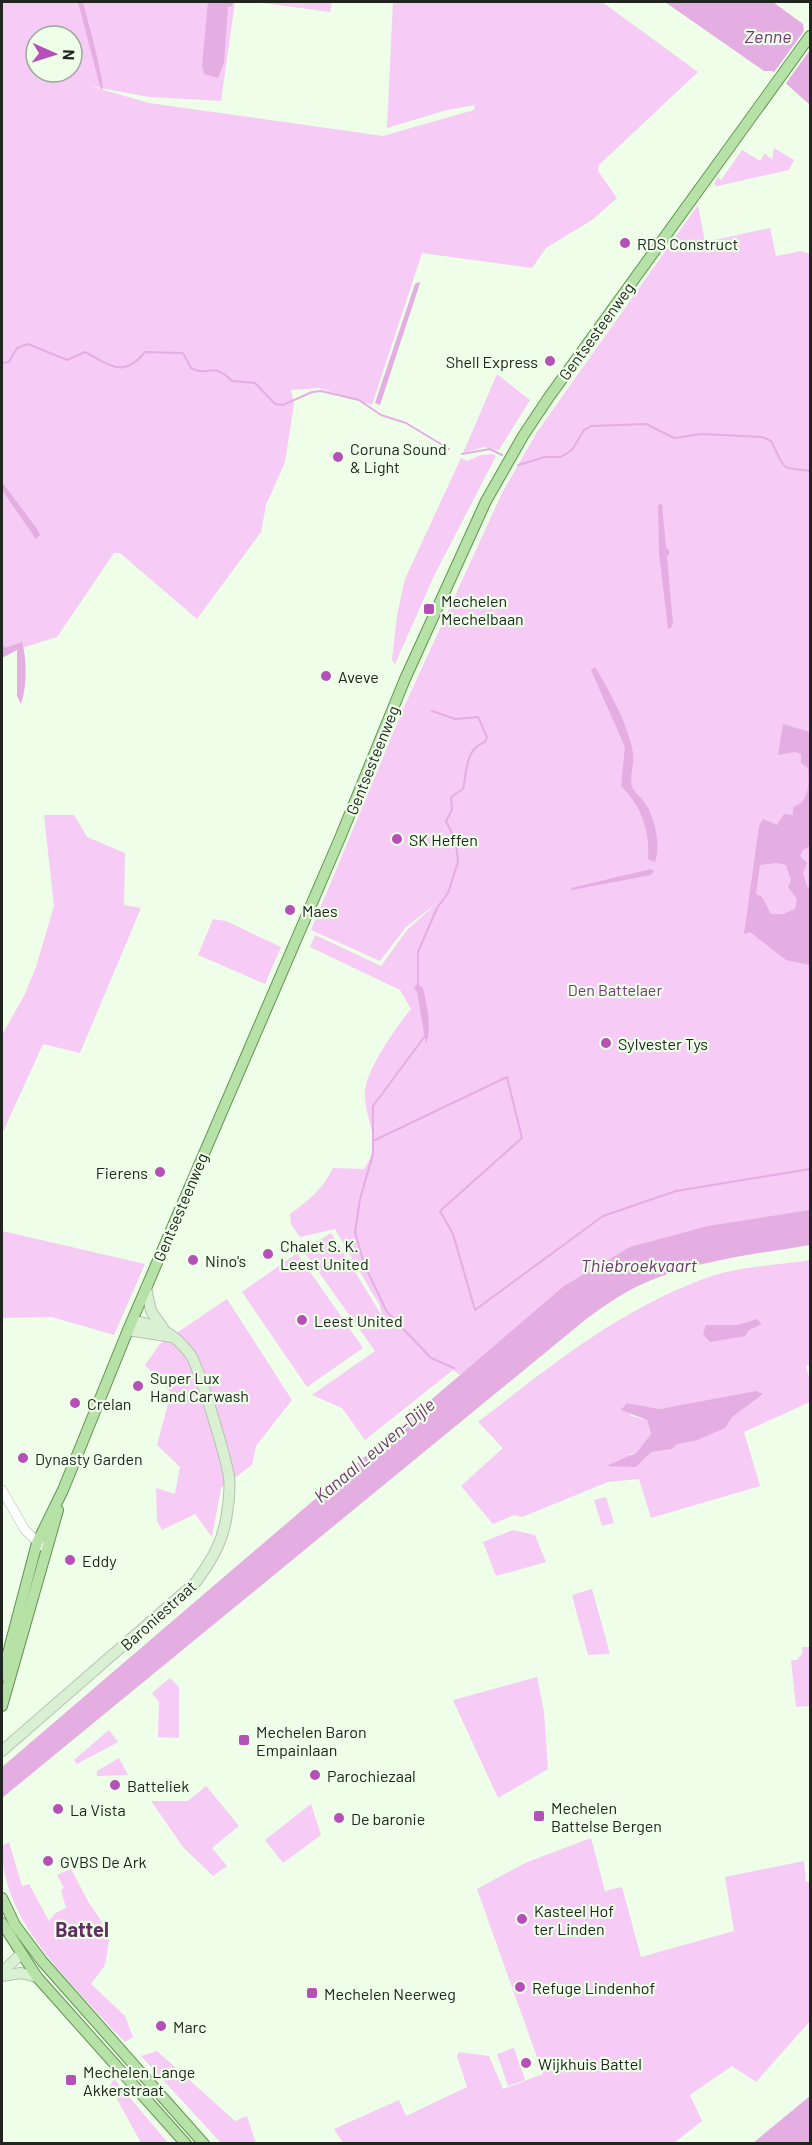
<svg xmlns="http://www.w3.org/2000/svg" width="812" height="2145" viewBox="0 0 812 2145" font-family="Barlow,sans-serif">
  <rect width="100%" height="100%" fill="#eefee9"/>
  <g fill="#f6cbf5" fill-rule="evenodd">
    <path d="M2 2H235L221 101 149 97 90 86 149 103 383 136 474 110 475 105 447 110 387 128 393 2H602L698 72 599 165 598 171 617 198 592 220 546 248 532 268 422 253 372 405 319 388 291 390 294 404 285 462 266 505 261 532 197 619 120 553H114L57 637 5 653 2 645ZM36 36H72V72H36Z"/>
    <polygon points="255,2 332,2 330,12"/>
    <polygon points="774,148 794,160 789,170 717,186 714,184 718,177 721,180 742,150 760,161 765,153 772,160"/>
    <path d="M698 205 705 242 770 228 776 256 802 251 810 254V1212L564 1288 460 1375 453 1370 365 1440 342 1408 312 1395 375 1351 303 1250 331 1233 382 1316 380 1306 335 1229 300 1237 291 1224 290 1214C308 1201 323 1189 333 1168L364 1169C384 1141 365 1123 365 1094 364 1072 397 1026 411 1009L400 990 310 947 315 935 381 966 407 930 438 902 406 927 380 961 311 930 404 707 502 493 537 432Z"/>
    <polygon points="497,374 530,400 499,450 484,447 463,453"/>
    <polygon points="493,454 496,456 434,576 395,664 392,660 397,615 405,579 461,458 467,461 481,455"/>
    <polygon points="44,815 74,815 87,837 125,853 124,905 141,908 80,1053 43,1044 2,1134 2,1035 25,994 36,967 54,906"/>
    <polygon points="213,919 226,921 281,947 265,984 198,955"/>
    <polygon points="2,1231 145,1264 114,1335 52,1317 2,1318"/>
    <polygon points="297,1253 363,1348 307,1387 242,1292"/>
    <path d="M810 1260V1365L806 1366 810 1381V1402L744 1432 760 1486 651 1518 639 1479 608 1482 522 1517 514 1515 493 1524 461 1486 503 1448 478 1422C553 1364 625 1305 715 1275 745 1266 780 1265 810 1260ZM763 1394 695 1441 677 1444 672 1449 651 1452 642 1461 629 1454 636 1453 651 1434 647 1420 631 1416 627 1403 660 1409Z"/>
    <polygon points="227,1299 292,1400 256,1446 252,1465 221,1488 212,1537 195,1514 162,1530 157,1521 156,1488 175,1494 180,1467 157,1445 171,1393 145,1365 160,1344"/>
    <polygon points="606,1497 614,1523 602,1526 594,1500"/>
    <polygon points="513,1530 535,1535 546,1562 496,1576 483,1542"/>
    <polygon points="592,1589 610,1654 588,1655 572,1595"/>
    <polygon points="802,1647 810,1647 810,1706 796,1707 791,1660 797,1660 803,1653"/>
    <polygon points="537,1677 544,1712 548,1769 498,1798 453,1700"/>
    <polygon points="170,1678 179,1687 179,1738 158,1737 159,1702 152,1693"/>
    <polygon points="109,1730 118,1742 77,1764 74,1760"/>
    <polygon points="119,1758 128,1775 97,1776 97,1771"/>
    <polygon points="206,1786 239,1826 212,1848 227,1866 213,1876 183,1847 151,1801 188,1801"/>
    <polygon points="311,1804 321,1835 283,1863 265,1840"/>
    <polygon points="591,1838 605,1891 622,1887 641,1957 734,1931 725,1877 804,1861 806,1882 810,1882 810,2021 756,2082 732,2066 690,2095 702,2121 674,2143 343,2143 334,2129 399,2100 406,2116 467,2087 457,2056 459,2052 489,2056 503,2089 543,2074 477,1889 525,1863"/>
    <path d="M9 1842 22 1886 29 1884 49 1921 55 1913 66 1908 61 1890 64 1888 57 1875 71 1869 89 1903 110 1934 105 1965 91 1984 125 2016 133 2037 125 2042 115 2032C69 1979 1 1921 2 1846Z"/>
    <polygon points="514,2048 525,2080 508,2086 497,2054"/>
    <polygon points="157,2051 235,2121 247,2116 256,2143 221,2143 141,2056"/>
    <polygon points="114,2079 168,2143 141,2143 110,2086"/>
  </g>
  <g fill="#e4aee2" fill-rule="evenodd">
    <path d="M78 2H83C90 30 99 59 103 88L101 90Z"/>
    <polygon points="208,2 233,2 232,6 228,7 224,62 218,78 204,74 202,66"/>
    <polygon points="665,2 773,2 803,24 804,32 810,37 810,105 772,71 764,71"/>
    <polygon points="419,282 420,283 380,405 375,403 415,284"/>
    <polygon points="2,482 37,529 40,535 36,539 2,490"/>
    <polygon points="662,504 666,547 670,552 667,557 673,623 671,628 668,629 659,553 658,505"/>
    <path d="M22 642C27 658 27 688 21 704L17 696V650L2 658V643L5 648Z"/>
    <path d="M595 667C609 690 629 726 633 753 635 765 628 777 633 789 636 794 642 798 645 803 655 818 661 845 655 862L648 859C650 831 642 807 621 786L625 747 594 677 591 670Z"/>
    <path d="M783 724 810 732V846L803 850 800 856 807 863 803 873 807 887 810 888V965L786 960 750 932 744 934 759 826 763 819 777 825 784 814 793 815V807C810 802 809 783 808 768L801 763V754L795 752 778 755ZM777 863 786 865 791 880 788 887 797 899 795 909 783 914H771L762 897 756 894 760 865Z"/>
    <polygon points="651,869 654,871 651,875 572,890 571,888"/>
    <path d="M417 984 423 988C427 1006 432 1026 426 1044L417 992 414 988Z"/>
    <path d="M810 1210V1245C751 1255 690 1261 636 1287 618 1296 601 1308 585 1320L2 1798V1767L564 1286 630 1247 708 1226Z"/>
    <polygon points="757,1319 762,1324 749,1330 745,1336 710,1342 703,1334 706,1325 738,1325"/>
    <polygon points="756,1391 763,1394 732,1417 725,1428 695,1441 677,1444 672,1449 651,1452 636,1467 606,1466 636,1453 651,1434 647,1420 621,1410 627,1403 660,1409"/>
    <polygon points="810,2096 810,2143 753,2143"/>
  </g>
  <polygon fill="#eefee9" points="804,31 810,36 810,50 784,86 772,75"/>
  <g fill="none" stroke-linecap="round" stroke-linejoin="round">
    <g stroke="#e4aee2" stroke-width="2">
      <path d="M2 363 9 362 17 348 28 344 67 360 85 352C110 365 123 379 145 352L183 353 191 368C210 378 211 360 232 381L255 383 275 404 283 405 312 392 321 391 359 400 381 415 406 423 449 449"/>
      <polyline points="462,454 490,449 502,455"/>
      <path d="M518 465 545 457H561L572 450 584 430 591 426 646 424 674 438 701 434 762 437 771 441C787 470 776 467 810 471"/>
      <path d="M418 986V952L437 908 448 893 458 862 456 842 446 821 452 810 451 797 463 789C467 771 465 749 485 742L487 737 478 717 455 719 432 711"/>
      <polyline points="425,1036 373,1106 373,1154 360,1199 355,1232 364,1264 387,1312 431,1358 454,1368"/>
      <polyline points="375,1140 507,1077 522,1138 440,1211 453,1234 475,1310 603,1216 676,1191 810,1169"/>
    </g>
    <defs>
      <polyline id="tertiary" points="2,1490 25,1530 42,1546"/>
      <g id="secondary">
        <polyline points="146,1288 151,1311 163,1328"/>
        <polyline points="128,1330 172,1337"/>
        <path d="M2 1751 195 1583C211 1562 224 1540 227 1513 229 1502 230 1487 229 1476 225 1456 200 1368 190 1354 175 1334 156 1323 132 1321"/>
        <polyline points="2,1972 20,1955"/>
        <polyline points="2,1976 21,1973 37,1977"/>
      </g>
      <g id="primary">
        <polyline points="2,1676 37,1543 63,1490 128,1330 340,838 405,679 486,501 523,436 549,397 810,36"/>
        <polyline points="2,1706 58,1510"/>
        <polyline points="2,1898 15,1925 42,1961 204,2144"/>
        <polyline points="2,1923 37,1977 186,2144"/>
      </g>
    </defs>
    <use href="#tertiary" stroke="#b4c3af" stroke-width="10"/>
    <use href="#secondary" stroke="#b4c3af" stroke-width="12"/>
    <use href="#primary" stroke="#629352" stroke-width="12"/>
    <use href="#tertiary" stroke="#fff" stroke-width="9"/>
    <use href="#secondary" stroke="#daf0d3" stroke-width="10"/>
    <use href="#primary" stroke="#b6e1a7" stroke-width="10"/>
  </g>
  <g fill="#b550b6" stroke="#eefee9" stroke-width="2">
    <circle cx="625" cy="243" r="6"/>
    <circle cx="550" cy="361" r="6"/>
    <circle cx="338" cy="457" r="6"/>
    <rect x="423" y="603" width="12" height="12" rx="3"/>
    <circle cx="326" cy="676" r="6"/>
    <circle cx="397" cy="839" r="6"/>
    <circle cx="290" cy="910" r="6"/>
    <circle cx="606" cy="1043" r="6"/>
    <circle cx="160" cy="1172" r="6"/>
    <circle cx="268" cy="1254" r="6"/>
    <circle cx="193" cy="1260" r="6"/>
    <circle cx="302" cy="1320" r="6"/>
    <circle cx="138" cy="1386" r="6"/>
    <circle cx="75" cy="1403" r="6"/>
    <circle cx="23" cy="1458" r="6"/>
    <circle cx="70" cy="1560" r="6"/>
    <rect x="238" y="1734" width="12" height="12" rx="3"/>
    <circle cx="315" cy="1775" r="6"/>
    <circle cx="115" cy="1785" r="6"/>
    <circle cx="58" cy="1809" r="6"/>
    <rect x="533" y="1810" width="12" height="12" rx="3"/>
    <circle cx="339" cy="1818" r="6"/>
    <circle cx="48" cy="1861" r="6"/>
    <circle cx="522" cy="1919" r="6"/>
    <circle cx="520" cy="1987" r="6"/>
    <rect x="306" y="1987" width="12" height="12" rx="3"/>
    <circle cx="161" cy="2026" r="6"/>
    <circle cx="526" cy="2063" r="6"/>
    <rect x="65" y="2074" width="12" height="12" rx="3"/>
  </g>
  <g text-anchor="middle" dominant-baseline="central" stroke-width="4.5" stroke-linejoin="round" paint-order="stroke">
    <g font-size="16" fill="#20261f" stroke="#eefee9" text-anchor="start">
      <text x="637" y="243">RDS Construct</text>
      <text x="538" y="361" text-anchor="end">Shell Express</text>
      <text x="350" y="448">Coruna Sound<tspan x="350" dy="18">&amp; Light</tspan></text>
      <text x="441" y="600">Mechelen<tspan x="441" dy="18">Mechelbaan</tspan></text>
      <text x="338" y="676">Aveve</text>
      <text x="409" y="839">SK Heffen</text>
      <text x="302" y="910">Maes</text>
      <text x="618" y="1043">Sylvester Tys</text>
      <text x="148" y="1172" text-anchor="end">Fierens</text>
      <text x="280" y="1245">Chalet S. K.<tspan x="280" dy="18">Leest United</tspan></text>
      <text x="205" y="1260">Nino's</text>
      <text x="314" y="1320">Leest United</text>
      <text x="150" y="1377">Super Lux<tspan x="150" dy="18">Hand Carwash</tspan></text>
      <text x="87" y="1403">Crelan</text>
      <text x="35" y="1458">Dynasty Garden</text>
      <text x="82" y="1560">Eddy</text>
      <text x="256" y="1731">Mechelen Baron<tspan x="256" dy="18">Empainlaan</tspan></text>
      <text x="327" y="1775">Parochiezaal</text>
      <text x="127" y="1785">Batteliek</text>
      <text x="551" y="1807">Mechelen<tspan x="551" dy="18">Battelse Bergen</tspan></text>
      <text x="70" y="1809">La Vista</text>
      <text x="351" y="1818">De baronie</text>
      <text x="60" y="1861">GVBS De Ark</text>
      <text x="534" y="1910">Kasteel Hof<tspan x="534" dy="18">ter Linden</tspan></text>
      <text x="532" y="1987">Refuge Lindenhof</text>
      <text x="324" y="1993">Mechelen Neerweg</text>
      <text x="173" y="2026">Marc</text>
      <text x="538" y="2063">Wijkhuis Battel</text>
      <text x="83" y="2071">Mechelen Lange<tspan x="83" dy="18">Akkerstraat</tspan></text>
    </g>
    <g font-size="16" fill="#20261f" stroke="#eefee9">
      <text transform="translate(596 331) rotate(-54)">Gentsesteenweg</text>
      <text transform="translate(372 760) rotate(-68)">Gentsesteenweg</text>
      <text transform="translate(180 1207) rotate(-67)">Gentsesteenweg</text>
      <text transform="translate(158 1615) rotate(-42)">Baroniestraat</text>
    </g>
    <g font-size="16" fill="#773877" stroke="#eefee9">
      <text x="615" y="989">Den Battelaer</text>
    </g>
    <g font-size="18" font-style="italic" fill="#733474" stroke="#eefee9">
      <text x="768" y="36">Zenne</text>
      <text x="639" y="1265">Thiebroekvaart</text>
      <text transform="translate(374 1450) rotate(-40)">Kanaal Leuven-Dijle</text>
    </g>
    <g font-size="20" font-weight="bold" fill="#602f60" stroke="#eefee9">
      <text x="82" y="1929">Battel</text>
    </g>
  </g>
  <rect width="812" height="2145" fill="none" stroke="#20261f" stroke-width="6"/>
  <g transform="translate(54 54) rotate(93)"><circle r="28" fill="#eefee9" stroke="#9ca898" stroke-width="1.5"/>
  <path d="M0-4.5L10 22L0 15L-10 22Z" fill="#b550b6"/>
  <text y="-9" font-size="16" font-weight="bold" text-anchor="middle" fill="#20261f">N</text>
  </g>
</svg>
